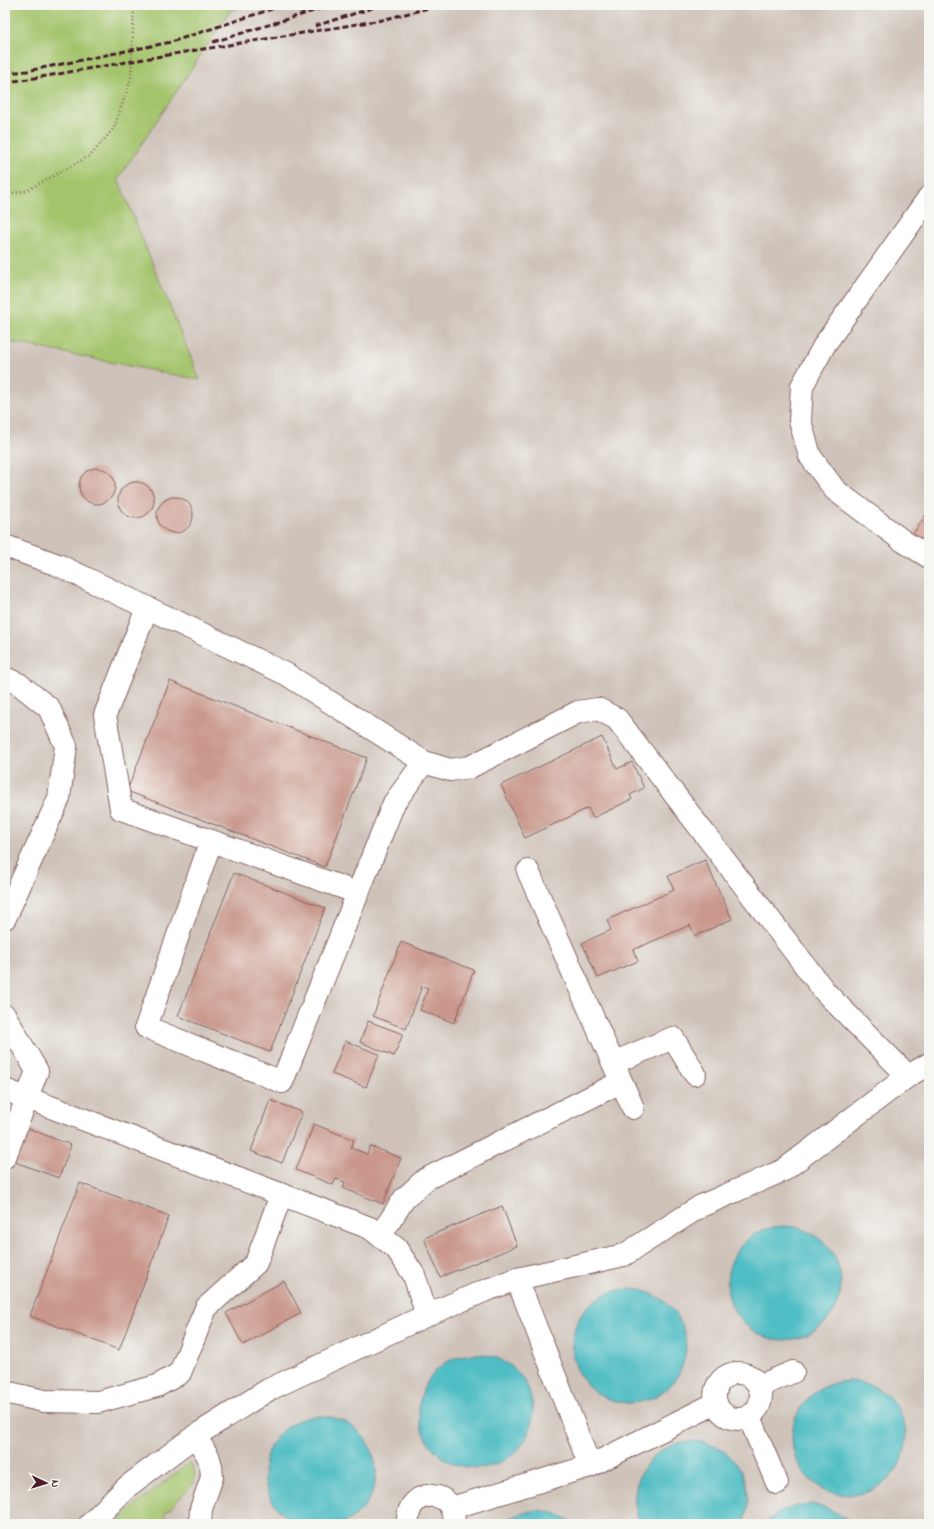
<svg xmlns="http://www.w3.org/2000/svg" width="934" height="1529" viewBox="0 0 934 1529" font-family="'Indie Flower',sans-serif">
  <rect width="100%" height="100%" fill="#f6f6f2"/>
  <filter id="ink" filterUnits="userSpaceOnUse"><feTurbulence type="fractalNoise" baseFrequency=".025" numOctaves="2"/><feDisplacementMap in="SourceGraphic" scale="8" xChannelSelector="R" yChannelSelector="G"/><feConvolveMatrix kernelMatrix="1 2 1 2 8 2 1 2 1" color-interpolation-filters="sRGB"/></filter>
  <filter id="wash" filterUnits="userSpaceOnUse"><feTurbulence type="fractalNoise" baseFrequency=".012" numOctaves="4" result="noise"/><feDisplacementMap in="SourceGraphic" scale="16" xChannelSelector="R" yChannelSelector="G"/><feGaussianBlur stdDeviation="0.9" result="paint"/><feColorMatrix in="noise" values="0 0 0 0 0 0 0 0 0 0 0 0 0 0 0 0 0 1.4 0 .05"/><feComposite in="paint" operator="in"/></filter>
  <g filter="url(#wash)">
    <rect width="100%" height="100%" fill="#f2dec1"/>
    <polygon fill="#cec2b9" points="245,5 929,5 929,1524 172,1524 164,1515 190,1488 190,1462 144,1498 115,1524 5,1524 5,341 200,380 118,179 230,11"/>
    <g fill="#a4c46c" stroke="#77724c">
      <polygon points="5,5 245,5 230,11 118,179 200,380 5,341"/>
      <path d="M190 1462C195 1469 196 1475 193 1484L164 1515 172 1524H115L144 1498Z"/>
    </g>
    <g fill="#4fbdc4" stroke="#4c6e78">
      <circle cx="784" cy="1283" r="57"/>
      <circle cx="629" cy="1346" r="57"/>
      <circle cx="476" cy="1411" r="57"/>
      <circle cx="849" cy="1438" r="57"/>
      <circle cx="320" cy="1472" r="56"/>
      <path d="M694 1441C699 1442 704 1442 709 1444 743 1455 756 1492 743 1524H641C637 1515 634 1506 635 1497 636 1472 654 1449 678 1443 683 1442 689 1442 694 1441Z"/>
      <path d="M810 1504C826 1507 839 1512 851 1524H765C777 1510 793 1506 810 1504Z"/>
      <path d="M539 1510C553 1512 563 1515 574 1524H500C513 1515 524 1512 539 1510Z"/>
    </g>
    <g id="blocks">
      <g fill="#c9978b">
        <circle cx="97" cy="486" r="18"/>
        <circle cx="136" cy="500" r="18"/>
        <circle cx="175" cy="515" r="18"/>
        <polygon points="929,510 929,544 913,534"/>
        <polygon points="170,681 367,758 325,867 127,791"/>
        <polygon points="602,737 617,769 632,762 644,788 630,795 632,799 593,818 588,808 525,838 501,785"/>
        <polygon points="705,860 732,919 695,936 690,925 633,950 638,961 598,978 582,943 611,930 607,920 674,890 668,876"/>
        <polygon points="234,873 325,908 270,1052 178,1016"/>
        <polygon points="401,942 474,970 454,1023 420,1010 428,988 422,986 406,1029 373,1016"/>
        <polygon points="368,1021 403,1034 394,1056 360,1042"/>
        <polygon points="345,1041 379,1054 366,1087 332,1074"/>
        <polygon points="270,1100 302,1112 282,1163 251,1151"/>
        <polygon points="314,1124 354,1140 351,1148 367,1154 370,1146 401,1158 383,1204 343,1188 345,1182 336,1179 333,1185 296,1170"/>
        <polygon points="27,1128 71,1145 59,1178 15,1162"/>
        <polygon points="80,1183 169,1216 119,1350 30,1316"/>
        <polygon points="502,1206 517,1246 440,1277 424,1238"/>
        <polygon points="284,1281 301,1313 243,1345 226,1313"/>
      </g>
    </g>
  </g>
  <g filter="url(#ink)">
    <use href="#blocks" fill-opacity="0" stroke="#856260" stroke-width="1"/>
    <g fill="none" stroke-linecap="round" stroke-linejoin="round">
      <defs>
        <g id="minor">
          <polyline points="929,197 825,344 802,386 800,421 810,456 835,490 903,541 929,557"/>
          <polyline points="5,546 58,565 286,674 424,762 450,770 470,767 578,712 598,709 617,719 826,993 908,1076"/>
          <polyline points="147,608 105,715 121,809 358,893"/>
          <polyline points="5,678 19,684 49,708 66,746 59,798 5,918"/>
          <polyline points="211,841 146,1027 282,1082 394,803 424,762"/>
          <polyline points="528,871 633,1108"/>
          <polyline points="5,1016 37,1071 27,1098 5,1090"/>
          <polyline points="613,1063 673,1038 695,1074"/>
          <polyline points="5,1157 27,1098 370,1228 396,1248 414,1275 427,1315"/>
          <polyline points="380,1236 404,1199 426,1179 621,1082"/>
          <polyline points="517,1279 590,1466"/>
          <circle cx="738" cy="1396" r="23"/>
          <polyline points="759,1386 793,1372"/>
          <polyline points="5,1392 44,1401 98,1402 157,1386 180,1373 206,1308 256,1263 281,1195"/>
          <polyline points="749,1417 777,1483"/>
          <polyline points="195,1436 208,1456 211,1466 212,1477 201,1509 200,1524"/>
          <polyline points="451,1508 590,1466 716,1403"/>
          <polyline points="90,1524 128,1486 195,1436 268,1390 427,1315 484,1291 517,1279 624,1255 701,1206 784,1170 908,1076 929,1064"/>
          <path d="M408 1524C405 1484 460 1489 453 1524"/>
        </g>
      </defs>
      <use href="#minor" stroke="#856260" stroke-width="24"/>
      <polyline stroke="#856260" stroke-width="2.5" stroke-dasharray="1 3" stroke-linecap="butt" points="5,194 26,191 91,155 114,128 131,79 134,5"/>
      <use href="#minor" stroke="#fff" stroke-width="22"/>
      <g stroke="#4a1f2b" stroke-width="3" stroke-dasharray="6 3" stroke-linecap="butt">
        <polyline points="315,26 382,5"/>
        <polyline points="213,42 333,5"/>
        <polyline points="5,73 27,71 171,42 284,5"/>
        <polyline points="5,82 29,79 173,54 382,20 440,5"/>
      </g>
    </g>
  </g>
  <rect width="934" height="1529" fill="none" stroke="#f6f6f2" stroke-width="20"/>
  <g transform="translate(46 1483) rotate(94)" stroke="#f6f6f2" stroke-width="3" paint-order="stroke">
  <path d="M0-3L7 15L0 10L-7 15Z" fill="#4a1f2b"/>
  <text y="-6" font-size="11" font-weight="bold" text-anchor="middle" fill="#4a1f2b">N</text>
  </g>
</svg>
